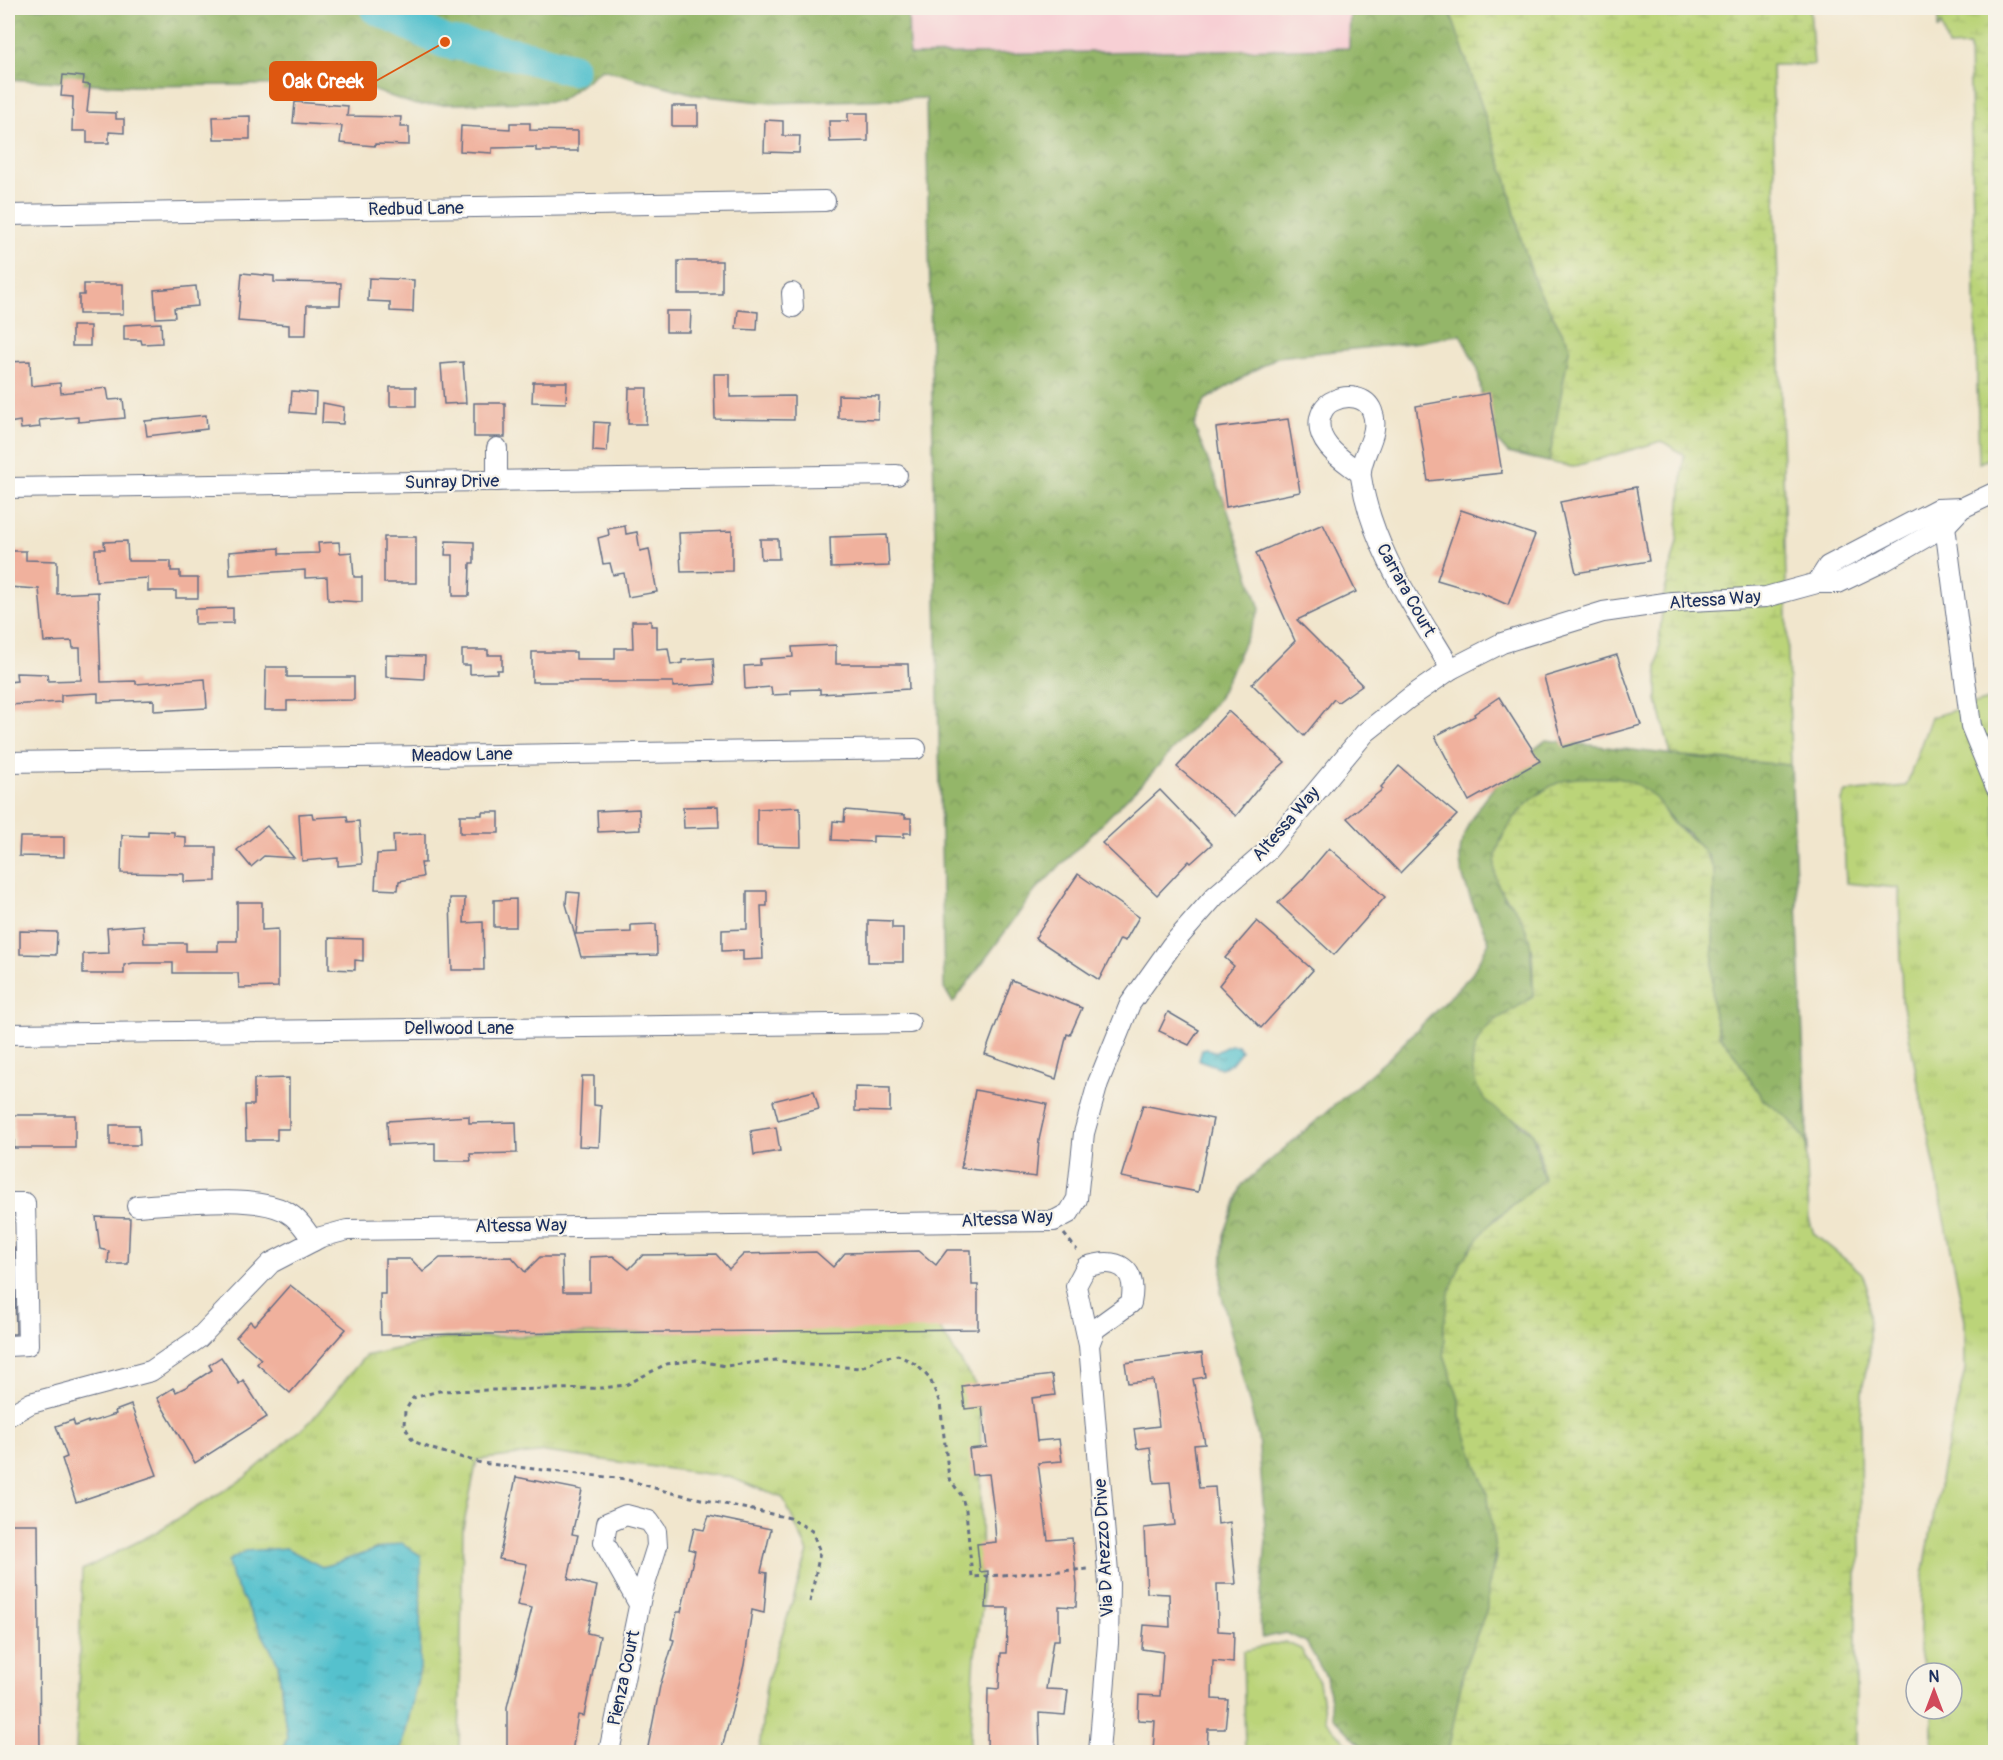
<svg xmlns="http://www.w3.org/2000/svg" width="2003" height="1760" viewBox="0 0 2003 1760" font-family="Pangolin,sans-serif">
  <defs>
    <pattern id="grass-tufts" width="24" height="20" patternUnits="userSpaceOnUse" patternTransform="scale(1.5)"><rect width="24" height="20" fill="#bbd479"/><path d="M3 7l-1-3M5 7V3M7 7l1-3M15 17l-1-3M17 17v-4M19 17l1-3" fill="none" stroke="#a0b66b"/></pattern>
    <pattern id="forest-crowns" width="20" height="18" patternUnits="userSpaceOnUse" patternTransform="scale(1.5)"><rect width="20" height="18" fill="#94b669"/><path d="M2 6a3 3 0 1 1 6 0M12 15a3 3 0 1 1 6 0" fill="none" stroke="#78945a"/></pattern>
    <pattern id="wetland-marsh" width="20" height="14" patternUnits="userSpaceOnUse" patternTransform="scale(1.5)"><rect width="20" height="14" fill="#bbd479"/><path d="M1 5h8M5 5V1M11 12h8M15 12V8" fill="none" stroke="#a0b66b"/></pattern>
    <pattern id="water-ripples" width="26" height="14" patternUnits="userSpaceOnUse" patternTransform="scale(1.5)"><rect width="26" height="14" fill="#54c1cd"/><path d="M2 4q2-2 4 0t4 0M15 11q2-2 4 0t4 0" fill="none" stroke="#459daa"/></pattern>
  </defs>
  <rect width="100%" height="100%" fill="#f7f3e8"/>
  <filter id="ink" filterUnits="userSpaceOnUse"><feTurbulence type="fractalNoise" baseFrequency=".0167" numOctaves="2"/><feDisplacementMap in="SourceGraphic" scale="12" xChannelSelector="R" yChannelSelector="G"/><feConvolveMatrix kernelMatrix="1 2 1 2 8 2 1 2 1" color-interpolation-filters="sRGB"/></filter>
  <filter id="wash" filterUnits="userSpaceOnUse"><feTurbulence type="fractalNoise" baseFrequency=".008" numOctaves="4" result="noise"/><feDisplacementMap in="SourceGraphic" scale="24" xChannelSelector="R" yChannelSelector="G"/><feGaussianBlur stdDeviation="1.35" result="paint"/><feColorMatrix in="noise" values="0 0 0 0 0 0 0 0 0 0 0 0 0 0 0 0 0 1.4 0 .05"/><feComposite in="paint" operator="in"/></filter>
  <g filter="url(#wash)">
    <rect width="100%" height="100%" fill="#f1e6cd"/>
    <polygon fill="#f7cfd4" points="908,8 1350,8 1349,48 909,55"/>
    <g fill="url(#grass-tufts)" stroke="#6b826c" stroke-width="1.5">
      <polygon points="1995,698 1995,1752 1932,1752 1932,1709 1952,1709 1952,1673 1924,1673 1919,1651 1922,1581 1943,1464 1965,1370 1965,1321 1902,1001 1899,888 1846,883 1842,800 1846,792 1906,786 1931,717"/>
      <polygon points="937,1324 980,1392 982,1608 975,1655 969,1752 759,1752 766,1685 808,1552 783,1498 729,1477 545,1452 477,1460 463,1528 459,1752 401,1752 420,1668 377,1548 357,1558 321,1567 286,1548 232,1578 278,1663 287,1738 282,1752 76,1752 82,1570 153,1534 243,1479 311,1421 365,1356 444,1338"/>
      <polygon points="1285,1642 1301,1649 1319,1682 1326,1721 1355,1752 1245,1752 1243,1651"/>
    </g>
    <g fill="url(#forest-crowns)" stroke="#587264" stroke-width="1.5">
      <polygon points="8,8 908,8 909,55 1349,48 1350,8 1449,8 1507,181 1522,242 1536,285 1570,346 1549,462 1508,453 1486,428 1478,370 1460,334 1420,342 1277,357 1205,400 1194,426 1227,508 1260,609 1218,699 1150,775 1035,891 953,1003 944,988 926,98 771,103 697,95 602,69 560,101 416,105 355,84 133,86 8,79"/>
      <path d="M1546 740 1701 758 1791 765 1808 1151 1806 1140 1788 1118 1763 1100 1730 1048 1720 1037 1712 1007 1714 871 1708 856 1688 833 1676 826 1658 801 1617 778 1569 779 1542 791 1519 812 1502 837 1497 852 1504 897 1515 907 1530 935 1533 996 1523 1006 1485 1029 1511 1117 1533 1134 1544 1180 1496 1218 1469 1250 1444 1324V1354L1460 1402V1417L1488 1497 1496 1543 1488 1606 1464 1669 1448 1752H1367L1333 1717 1326 1677 1306 1642 1286 1633 1262 1638 1259 1617 1266 1541 1258 1437 1221 1293 1224 1235 1242 1185 1389 1058 1471 975 1489 942C1480 920 1459 879 1460 855 1462 811 1513 765 1546 740Z"/>
    </g>
    <g fill="url(#wetland-marsh)" stroke="#6b826c" stroke-width="1.5">
      <polygon points="1449,8 1810,8 1814,65 1772,65 1791,765 1671,755 1657,700 1657,668 1663,599 1677,541 1684,455 1662,441 1572,467 1549,462 1570,346 1536,285 1522,242 1507,181"/>
      <polygon points="1938,8 1995,8 1996,455 1979,463 1969,46 1948,47 1941,24 1938,30"/>
      <path d="M1617 778C1633 781 1650 790 1660 804 1664 811 1669 821 1676 826 1695 842 1705 847 1714 871L1712 1007 1720 1037 1730 1048 1763 1100 1788 1118 1806 1140 1809 1218 1814 1234 1862 1273 1867 1288 1870 1352 1863 1384 1860 1417 1861 1556 1856 1574V1752H1448L1464 1669 1488 1606V1588L1496 1558 1488 1497 1460 1417V1402L1444 1354V1324L1449 1294 1461 1263 1486 1228 1544 1179C1541 1166 1541 1147 1533 1134 1525 1120 1507 1118 1495 1109 1471 1090 1464 1056 1484 1031 1494 1017 1519 1009 1533 996 1533 962 1535 941 1517 911 1510 900 1500 894 1497 881 1485 841 1530 790 1566 780 1581 776 1601 778 1617 778Z"/>
    </g>
    <g fill="url(#water-ripples)" stroke="#387896" stroke-width="1.5">
      <polygon points="1230,1045 1237,1045 1241,1051 1231,1064 1221,1068 1199,1060 1202,1050 1207,1049 1216,1052"/>
      <path d="M402 1543 421 1556 420 1668 401 1752H282L287 1738 278 1663 232 1578 228 1561 245 1551 286 1548 322 1567C349 1560 374 1548 402 1543Z"/>
    </g>
    <g fill="none" stroke-linecap="round" stroke-linejoin="round">
      <polyline stroke="#54c1cd" stroke-width="33" points="376,8 445,42 515,54 572,69"/>
    </g>
    <g id="blocks">
      <g fill="#f0b19d">
        <polygon points="63,75 84,77 83,84 90,85 87,112 116,113 116,119 124,119 124,133 109,132 109,143 87,143 87,131 72,131 73,97 61,96"/>
        <polygon points="295,102 348,106 347,116 401,117 400,127 409,127 409,145 375,144 375,146 340,143 342,126 293,123"/>
        <rect x="672" y="106" width="26" height="20"/>
        <polygon points="848,113 868,113 868,141 830,142 829,121 848,121"/>
        <polygon points="250,116 250,139 214,139 213,117"/>
        <polygon points="765,120 783,121 783,136 800,136 799,153 764,152"/>
        <polygon points="510,123 530,123 530,130 578,131 578,151 536,151 536,147 492,148 492,153 460,151 461,126 510,129"/>
        <rect x="678" y="261" width="44" height="33"/>
        <polygon points="242,273 274,276 274,282 341,283 340,305 307,305 306,335 289,335 289,325 238,321"/>
        <polygon points="369,278 414,280 413,312 390,311 390,302 368,301"/>
        <polygon points="84,284 123,284 123,314 79,314 79,295 84,295"/>
        <polygon points="196,286 198,306 174,308 175,317 156,318 154,290"/>
        <polygon points="738,310 758,312 757,330 736,329"/>
        <polygon points="666,311 691,311 690,332 666,332"/>
        <polygon points="161,323 162,343 142,344 141,340 124,340 124,325"/>
        <rect x="72" y="326" width="18" height="20"/>
        <polygon points="30,361 31,386 60,383 61,393 107,388 109,400 123,399 125,418 78,422 78,417 39,420 40,427 21,429 20,421 8,423 8,362"/>
        <polygon points="463,362 466,403 444,404 441,364"/>
        <polygon points="714,374 730,374 730,397 794,396 794,420 715,419"/>
        <polygon points="533,382 567,382 566,403 532,402"/>
        <rect x="390" y="387" width="26" height="19"/>
        <polygon points="629,388 647,388 646,424 628,424"/>
        <polygon points="292,391 316,393 315,414 290,412"/>
        <polygon points="1489,393 1502,473 1428,481 1416,406"/>
        <polygon points="838,395 879,396 878,419 838,418"/>
        <polygon points="323,403 344,407 343,424 322,423"/>
        <rect x="474" y="403" width="31" height="34"/>
        <polygon points="206,415 207,429 147,436 145,421"/>
        <polygon points="1288,419 1300,492 1226,507 1216,428"/>
        <polygon points="594,422 609,423 607,452 593,451"/>
        <polygon points="1636,487 1649,561 1576,573 1560,502"/>
        <polygon points="1461,510 1535,535 1508,605 1481,593 1437,580"/>
        <polygon points="1323,524 1356,592 1297,620 1362,685 1338,702 1334,699 1304,736 1252,684 1295,641 1256,553"/>
        <polygon points="625,526 626,534 637,532 640,551 649,549 657,592 628,597 624,573 613,575 610,563 603,564 598,538 609,535 608,529"/>
        <polygon points="732,531 732,571 681,572 679,533"/>
        <polygon points="887,535 889,566 831,568 830,537"/>
        <rect x="384" y="537" width="32" height="46"/>
        <polygon points="760,539 778,539 779,559 761,559"/>
        <polygon points="127,541 128,561 171,561 171,571 180,571 180,578 198,578 198,598 176,598 176,591 148,591 148,578 96,581 95,549 105,549 104,542"/>
        <polygon points="446,541 474,542 474,563 470,563 469,596 453,596 453,555 445,555"/>
        <polygon points="339,542 340,553 352,552 354,577 362,577 362,602 328,600 327,577 305,578 305,570 230,575 229,552 279,548 279,554 319,553 318,543"/>
        <polygon points="11,551 26,551 26,560 57,561 57,594 98,592 101,682 136,681 136,684 205,679 207,708 154,711 154,700 98,702 98,693 61,695 61,702 8,705 8,682 17,681 16,673 47,674 48,681 81,680 80,648 73,648 72,641 44,642 39,589 8,587 8,563 11,563"/>
        <polygon points="233,608 233,623 195,624 195,609"/>
        <polygon points="632,621 651,621 651,626 657,626 657,649 668,648 671,665 682,663 682,660 713,658 715,684 673,687 673,682 532,682 532,652 576,652 576,659 615,659 615,648 633,648"/>
        <polygon points="836,645 836,664 908,664 909,689 820,694 820,689 791,690 791,694 772,695 771,687 745,689 744,666 760,665 760,659 793,657 792,647"/>
        <polygon points="462,650 488,650 488,655 502,655 502,670 497,670 497,673 470,674 470,665 462,665"/>
        <polygon points="386,655 425,656 424,679 386,677"/>
        <polygon points="1617,655 1641,725 1563,747 1544,677"/>
        <polygon points="266,667 287,667 287,677 354,677 354,700 287,701 287,710 265,710"/>
        <polygon points="1499,697 1540,761 1469,801 1435,736 1475,716 1474,714"/>
        <polygon points="1228,711 1285,762 1264,781 1236,816 1177,767"/>
        <polygon points="1399,766 1457,815 1400,873 1347,818 1383,789 1381,787"/>
        <polygon points="1160,790 1212,844 1191,863 1189,861 1157,895 1102,843"/>
        <polygon points="718,806 719,827 684,828 683,807"/>
        <polygon points="800,807 801,847 757,846 757,809"/>
        <polygon points="639,809 640,830 598,832 597,811"/>
        <polygon points="845,810 905,815 905,818 911,818 911,833 904,833 904,837 873,836 873,842 832,840 833,821 844,822"/>
        <polygon points="482,812 499,812 499,833 460,833 460,815 482,815"/>
        <polygon points="312,813 313,818 347,816 348,822 359,821 362,864 338,866 338,858 302,861 299,814"/>
        <polygon points="267,826 294,858 264,856 251,867 237,850"/>
        <polygon points="148,831 174,832 174,836 186,837 186,847 216,847 216,881 184,882 184,874 121,873 122,835 148,836"/>
        <polygon points="425,834 425,863 421,863 423,877 399,881 398,890 375,889 377,854 394,853 393,835"/>
        <polygon points="20,837 64,837 64,857 19,856"/>
        <polygon points="1329,848 1385,897 1334,955 1278,903 1302,880"/>
        <polygon points="1078,874 1139,917 1125,941 1120,939 1099,980 1035,938"/>
        <polygon points="747,891 767,891 767,906 761,906 763,959 743,960 743,950 722,951 722,930 747,929"/>
        <polygon points="567,892 580,893 576,934 631,932 631,925 656,924 657,955 581,957 566,904"/>
        <polygon points="450,898 465,898 464,923 483,922 484,970 452,970"/>
        <polygon points="516,899 516,927 494,927 494,900"/>
        <polygon points="237,902 262,902 262,930 278,929 278,987 239,988 238,973 173,973 173,963 133,963 124,965 124,974 83,974 83,954 109,953 107,928 143,925 144,943 186,943 186,951 218,951 218,941 237,941"/>
        <polygon points="868,920 892,921 892,928 903,928 903,962 868,962"/>
        <polygon points="1257,921 1313,970 1261,1028 1219,985 1234,966 1225,958"/>
        <polygon points="20,931 57,932 56,955 20,954"/>
        <polygon points="329,938 363,939 363,961 355,960 355,970 329,969"/>
        <polygon points="1012,980 1082,1008 1070,1035 1067,1034 1056,1079 985,1054"/>
        <polygon points="1168,1012 1199,1030 1189,1045 1159,1031"/>
        <polygon points="582,1076 594,1076 594,1105 601,1106 599,1147 579,1146"/>
        <polygon points="289,1078 289,1129 277,1129 277,1140 246,1140 245,1105 254,1105 254,1079"/>
        <polygon points="855,1087 890,1088 890,1112 855,1111"/>
        <polygon points="975,1090 1047,1104 1039,1140 1036,1177 961,1168"/>
        <polygon points="814,1091 819,1109 778,1120 773,1101"/>
        <polygon points="1143,1105 1213,1119 1198,1192 1121,1177"/>
        <rect x="14" y="1115" width="61" height="33"/>
        <polygon points="469,1116 469,1123 516,1122 517,1153 470,1154 471,1161 435,1161 435,1143 388,1145 387,1121"/>
        <polygon points="110,1125 139,1125 140,1145 110,1145"/>
        <polygon points="776,1127 780,1151 754,1155 751,1131"/>
        <polygon points="96,1217 130,1218 128,1264 108,1264 109,1251 100,1249"/>
        <polygon points="14,1248 16,1334 8,1334 8,1249"/>
        <polygon points="947,1250 971,1250 972,1285 978,1285 978,1329 381,1335 380,1294 385,1294 385,1259 411,1259 423,1272 440,1258 512,1257 525,1272 540,1257 562,1257 563,1292 590,1292 590,1257 613,1256 629,1269 643,1255 716,1254 729,1269 744,1254 816,1252 833,1267 845,1253 919,1251 936,1265"/>
        <polygon points="290,1285 346,1329 290,1393 257,1364 261,1359 236,1337 250,1321 254,1325 260,1319"/>
        <polygon points="1202,1353 1205,1377 1193,1379 1205,1444 1194,1445 1199,1488 1215,1487 1218,1524 1230,1522 1236,1584 1217,1584 1218,1631 1234,1632 1233,1663 1213,1661 1212,1699 1228,1700 1225,1729 1208,1729 1207,1752 1153,1752 1155,1721 1138,1720 1139,1695 1160,1696 1163,1652 1142,1649 1144,1625 1170,1627 1169,1594 1147,1593 1144,1528 1175,1525 1170,1482 1154,1483 1150,1447 1137,1449 1134,1429 1159,1426 1153,1380 1128,1383 1125,1363"/>
        <polygon points="221,1357 239,1384 243,1380 267,1417 195,1463 157,1398 173,1388 176,1392 186,1387 212,1370 209,1365"/>
        <polygon points="1052,1375 1055,1395 1032,1398 1037,1441 1059,1439 1062,1461 1038,1463 1048,1540 1072,1538 1077,1585 1076,1607 1059,1606 1059,1640 1053,1640 1046,1689 1068,1690 1065,1715 1039,1713 1040,1752 987,1752 988,1688 999,1689 1001,1653 1006,1653 1008,1608 986,1608 988,1571 980,1572 977,1544 996,1542 994,1513 989,1474 972,1475 969,1449 987,1447 982,1407 965,1409 962,1386"/>
        <polygon points="131,1405 157,1475 76,1502 62,1459 67,1457 56,1426 73,1420 75,1426 88,1421 88,1423 116,1414 115,1411"/>
        <polygon points="516,1477 582,1490 572,1534 578,1535 568,1579 597,1586 587,1633 600,1636 584,1716 578,1715 572,1752 524,1752 507,1749 507,1707 532,1608 517,1605 527,1564 499,1559"/>
        <polygon points="709,1516 771,1529 761,1572 767,1573 764,1613 752,1610 744,1665 721,1752 647,1752 660,1686 674,1640 671,1639 677,1612 681,1612 695,1551 689,1549 694,1528 704,1530"/>
        <polygon points="8,1524 38,1524 40,1752 8,1752"/>
      </g>
    </g>
  </g>
  <g filter="url(#ink)">
    <use href="#blocks" fill-opacity="0" stroke="#666f85" stroke-width="1.5"/>
    <g fill="none" stroke-linecap="round" stroke-linejoin="round">
      <defs>
        <g id="minor">
          <polyline points="8,215 825,201"/>
          <polyline points="792,293 793,307"/>
          <polyline points="497,448 497,481"/>
          <path d="M1360 473C1343 460 1315 444 1320 418 1322 410 1326 404 1333 401 1347 394 1366 396 1372 411 1382 435 1358 456 1361 477 1372 549 1415 608 1451 669"/>
          <polyline points="8,488 897,475"/>
          <polyline points="1945,526 1971,726 1996,787"/>
          <polyline points="1817,583 1828,566 1937,509 1962,508"/>
          <polyline points="8,762 916,749"/>
          <polyline points="8,1034 910,1023"/>
          <polyline points="8,1203 25,1203 28,1345 8,1346"/>
          <path d="M137 1206C176 1204 251 1194 285 1211 298 1218 305 1229 313 1241"/>
          <path d="M1089 1345 1095 1329 1131 1303C1138 1268 1118 1256 1086 1267L1076 1286 1089 1345 1109 1584 1108 1643 1099 1752"/>
          <polyline points="8,1416 31,1403 151,1371 199,1338 271,1263 321,1237 347,1230 1054,1221 1069,1213 1077,1199 1084,1133 1098,1083 1130,1004 1172,945 1215,896 1265,853 1365,733 1409,698 1451,669 1502,643 1603,612 1672,602 1766,597 1817,583 1838,583 1884,561 1945,526 1962,508 1996,492"/>
          <polyline points="609,1752 641,1597 657,1546 656,1531 649,1521 626,1515 607,1523 604,1542 639,1604"/>
        </g>
      </defs>
      <use href="#minor" stroke="#666f85" stroke-width="22"/>
      <g stroke="#666f85" stroke-width="3" stroke-dasharray="4.5 4.5" stroke-linecap="butt">
        <polyline points="1064,1234 1077,1250"/>
        <polyline points="810,1602 820,1552 812,1531 790,1518 668,1492 625,1479 481,1463 432,1449 413,1441 404,1425 405,1411 413,1398 439,1391 602,1388 626,1385 666,1364 696,1360 725,1366 776,1360 807,1365 861,1368 881,1358 898,1355 917,1365 930,1379 940,1403 949,1478 961,1495 966,1510 972,1577 1089,1569"/>
      </g>
      <use href="#minor" stroke="#fff" stroke-width="20"/>
    </g>
  </g>
  <g text-anchor="middle" dominant-baseline="central" stroke-width="4.5" stroke-linejoin="round" paint-order="stroke">
    <g font-size="18" fill="#1b2f5e" stroke="#f7f3e8">
      <text transform="translate(416 209) rotate(-1)">Redbud Lane</text>
      <text transform="translate(452 482) rotate(-1)">Sunray Drive</text>
      <text transform="translate(1406 590) rotate(61)">Carrara Court</text>
      <text transform="translate(1715 600) rotate(-4)">Altessa Way</text>
      <text transform="translate(462 755) rotate(-1)">Meadow Lane</text>
      <text transform="translate(1286 824) rotate(-49)">Altessa Way</text>
      <text x="459" y="1028">Dellwood Lane</text>
      <text transform="translate(1007 1219) rotate(-3)">Altessa Way</text>
      <text transform="translate(521 1226) rotate(-1)">Altessa Way</text>
      <text transform="translate(1104 1548) rotate(-93)">Via D Arezzo Drive</text>
      <text transform="translate(624 1678) rotate(-78)">Pienza Court</text>
    </g>
  </g>
  <path fill="none" stroke="#de5710" stroke-width="2" d="M445 42L376 81"/>
  <circle fill="#de5710" stroke="#f7f3e8" stroke-width="2" cx="445" cy="42" r="6"/>
  <rect fill="#de5710" stroke="#de5710" stroke-width="2" x="270" y="62" width="106" height="38" rx="6"/>
  <g font-size="20" text-anchor="middle" font-weight="bold" fill="#fff">
    <text x="323" y="88">Oak Creek</text>
  </g>
  <rect width="2003" height="1760" fill="none" stroke="#f7f3e8" stroke-width="30"/>
  <g transform="translate(1934 1691)"><circle r="28" fill="#f7f3e8" stroke="#9fa5b1" stroke-width="1.5"/>
  <path d="M0-4.5L10 22L0 15L-10 22Z" fill="#d1495b"/>
  <text y="-9" font-size="16" font-weight="bold" text-anchor="middle" fill="#1b2f5e">N</text>
  </g>
</svg>
